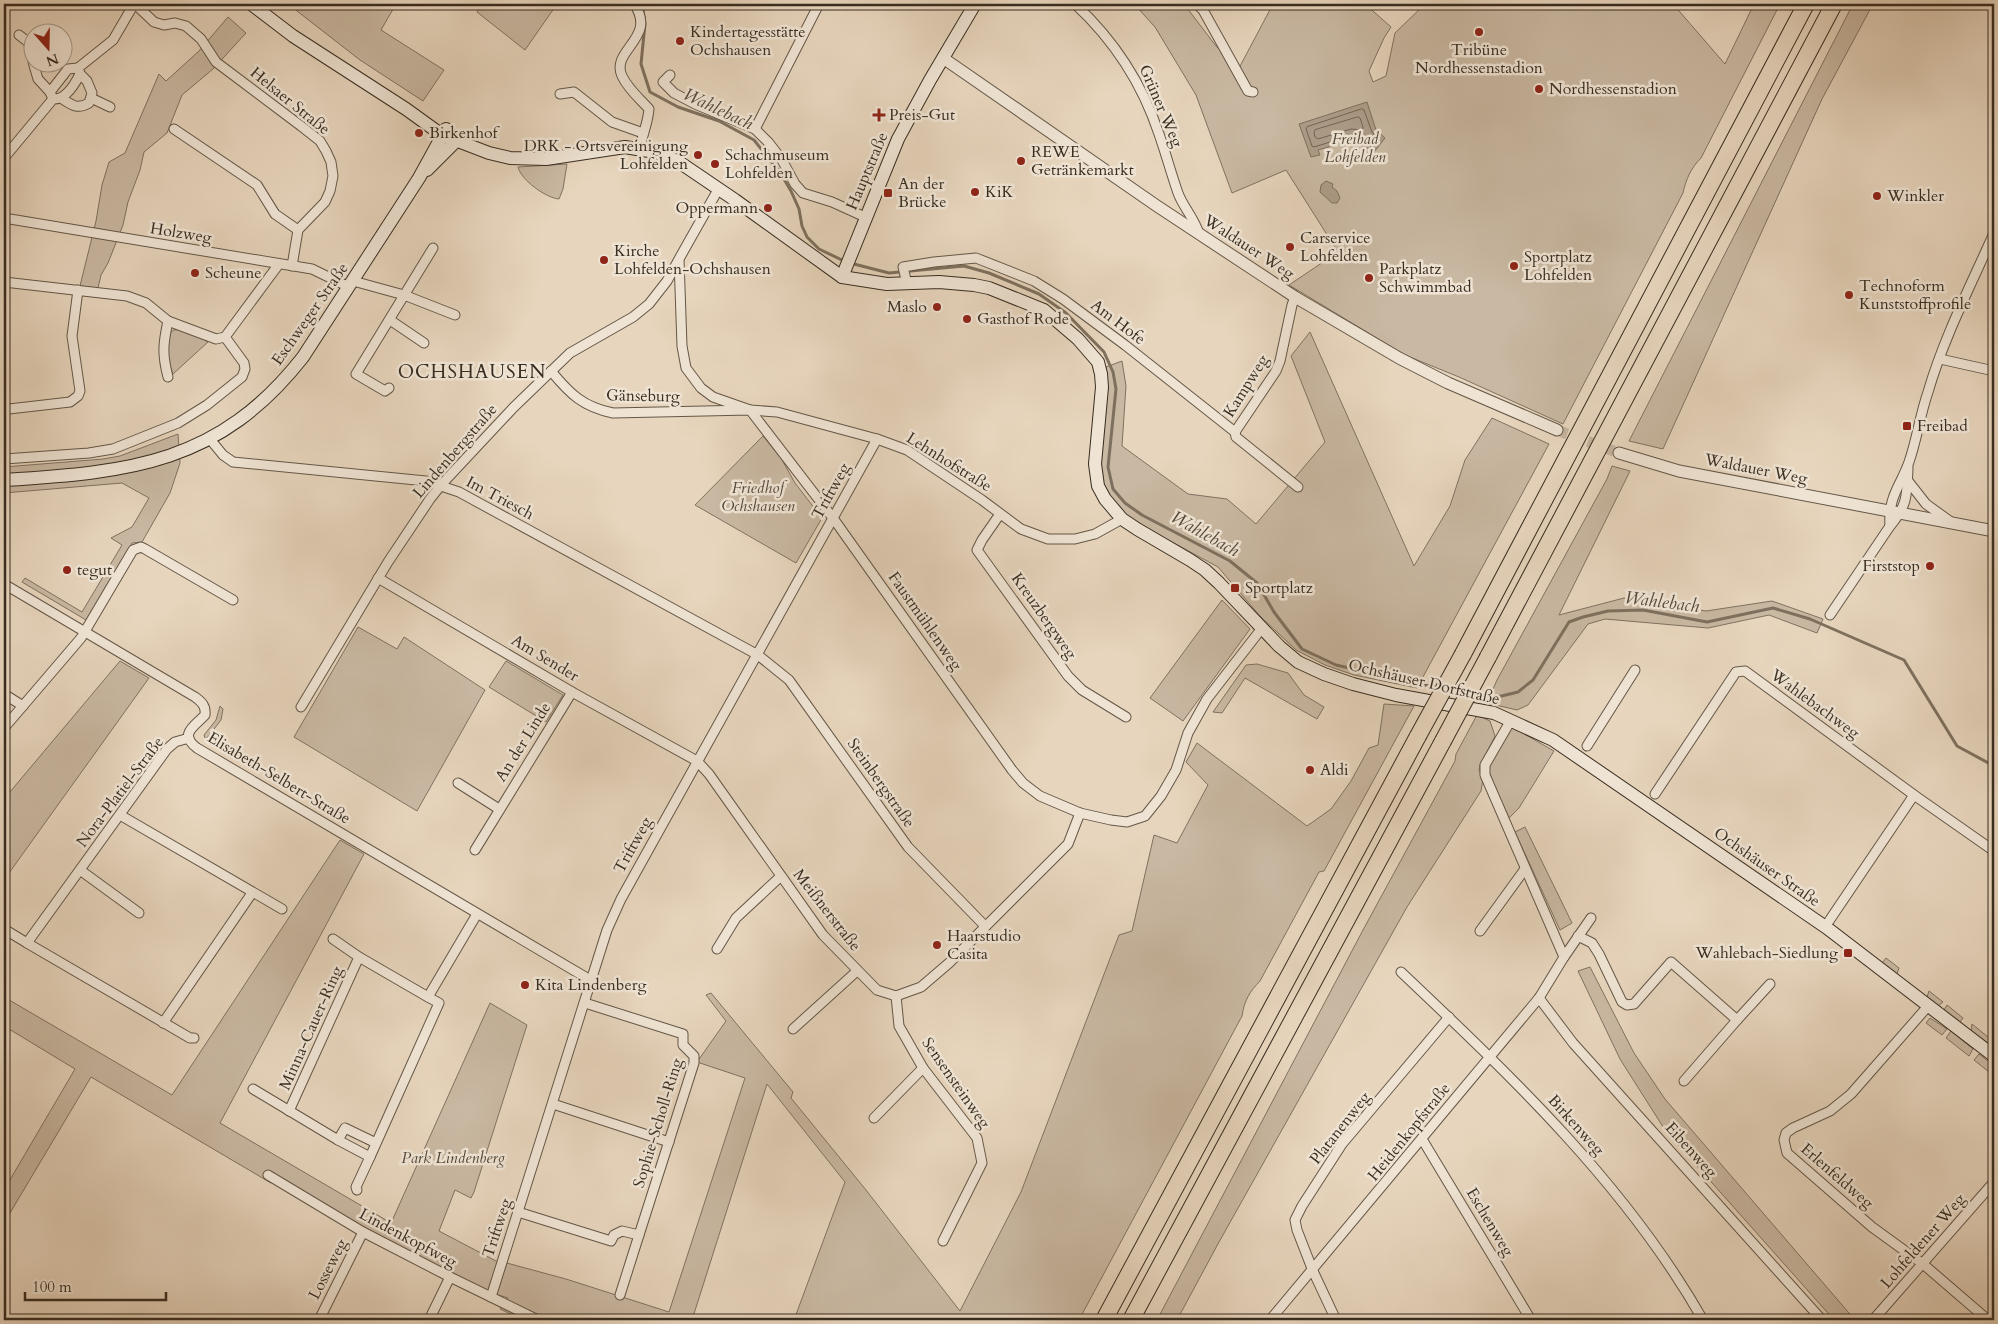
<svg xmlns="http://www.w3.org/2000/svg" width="1998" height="1324" viewBox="0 0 1998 1324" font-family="Cardo,serif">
  <rect width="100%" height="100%" fill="#e7d5bd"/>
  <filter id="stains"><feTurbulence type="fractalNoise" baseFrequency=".004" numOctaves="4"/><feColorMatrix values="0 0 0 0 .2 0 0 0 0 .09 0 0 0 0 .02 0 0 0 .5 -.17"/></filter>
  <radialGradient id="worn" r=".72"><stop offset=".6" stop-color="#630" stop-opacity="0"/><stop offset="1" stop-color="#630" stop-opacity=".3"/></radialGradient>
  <g fill="#c9b8a2" stroke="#807261">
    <polygon points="288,4 396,4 381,30 444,70 423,101 360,60"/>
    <polygon points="482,4 557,4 525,50 477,12"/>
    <path d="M1134 4H1184L1216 46 1233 62 1238 70 1273 4H1365L1391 27 1384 38 1369 71 1373 82 1386 76 1395 33 1425 4H1673L1725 64 1754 4H1780L1701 158C1691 168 1686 179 1683 193L1563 424 1459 377 1405 355 1289 285 1338 252 1286 170 1232 193 1196 95 1155 27Z"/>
    <polygon points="1853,4 1873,4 1822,99 1663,449 1629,441"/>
    <polygon points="228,17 246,33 213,69 182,95 167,133 144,152 140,170 128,202 123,225 108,263 101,275 98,288 80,286 96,221 102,185 109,162 125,153 159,74 166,81 199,51"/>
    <path d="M567 164 563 189 559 199C546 198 521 180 518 167Z"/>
    <path d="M185 329 208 342 173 374C168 361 162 341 173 330Z"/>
    <polygon points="1310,332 1414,566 1450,506 1465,460 1492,418 1549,444 1417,688 1354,675 1325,665 1296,650 1260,616 1218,567 1148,529 1128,516 1110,500 1103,482 1098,460 1107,388 1106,367 1122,361 1126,386 1122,446 1188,494 1227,499 1256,524 1325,442 1291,356"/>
    <polygon points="178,434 180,463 170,493 142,542 132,543 86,620 22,582 25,578 82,612 122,545 111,538 132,527 149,498 122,483 4,493 4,467 103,459 120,456"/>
    <polygon points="763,436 781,458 795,483 822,518 796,563 695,505"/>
    <polygon points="1612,466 1630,471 1559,615 1624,598 1706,611 1772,601 1823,619 1817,633 1769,615 1708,628 1605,619 1588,624 1528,705 1517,710 1487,703 1497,680 1607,479"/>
    <polygon points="1222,600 1250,629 1183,721 1150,698"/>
    <polygon points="358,627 397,649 404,637 485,690 417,811 294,737"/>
    <polygon points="120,661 149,678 4,880 4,799"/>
    <polygon points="506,661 563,695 546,722 489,687"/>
    <polygon points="1257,664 1288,673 1304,695 1324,707 1317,719 1245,678 1222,713 1213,712 1246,665"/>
    <path d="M1384 704 1414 706 1324 871 1319 872 1260 981C1250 991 1244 1001 1242 1016L1079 1320H794L845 1182 767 1084 692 1320H523L500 1309 508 1298 489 1292 368 1230 276 1175 271 1183 91 1077 4 1223V1190L75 1069 4 1026V997L172 1095 340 840 364 854 220 1123 391 1223 490 1003 527 1025 474 1192 471 1198 455 1190 439 1231 496 1261 503 1262 566 1279 669 1312 745 1078 697 1062 726 1021 706 995 711 993 793 1092 791 1098 866 1190 960 1311 1021 1192 1119 935 1132 931 1154 835 1177 843 1208 785 1186 762 1197 743 1307 826 1331 809 1351 781 1369 748 1378 745Z"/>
    <polygon points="220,706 223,709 221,720 208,737 205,738 204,735 216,720"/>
    <polygon points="1477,715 1490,721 1495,736 1480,765 1479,770 1483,779 1481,791 1407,907 1219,1242 1177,1320 1157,1320 1363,930 1455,761 1456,754"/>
    <polygon points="1512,727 1554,751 1519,808 1509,818 1488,774 1488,765"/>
    <polygon points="1525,827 1572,923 1560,930 1515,832"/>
    <polygon points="1886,958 1899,968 1897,974 1882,963"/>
    <polygon points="1590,967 1634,1053 1665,1099 1855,1320 1834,1320 1665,1130 1620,1059 1578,971"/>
    <polygon points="1929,991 1943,1002 1938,1006 1927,997"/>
    <polygon points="1947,1005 1963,1018 1960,1022 1944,1010"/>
    <polygon points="1930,1018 1947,1029 1942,1035 1926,1023"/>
    <polygon points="1972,1024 1994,1042 1994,1049 1971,1031"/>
    <polygon points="1951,1031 1973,1049 1969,1056 1946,1038"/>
    <polygon points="1979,1054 1994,1066 1994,1076 1974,1060"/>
  </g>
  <g fill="#ac9c88" stroke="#7e705e">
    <polygon points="1367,102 1376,130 1385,138 1374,152 1353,140 1318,150 1320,155 1311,157 1299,124"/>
    <polygon points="1326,181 1333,184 1332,187 1337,191 1340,198 1337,203 1332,203 1320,192 1321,185"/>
  </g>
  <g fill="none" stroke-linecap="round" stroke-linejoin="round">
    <g stroke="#726454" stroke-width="1">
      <polygon points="1362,109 1364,110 1372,132 1377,138 1373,144 1353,135 1314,147 1312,146 1306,129 1307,127"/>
      <polygon points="1358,117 1360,118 1363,127 1362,130 1351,129 1318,139 1315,137 1314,133 1315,130"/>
    </g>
    <g stroke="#7e705e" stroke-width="3">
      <polyline points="642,4 645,24 641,64 650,92 678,107 719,121 754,140 781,174 791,191 799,209 802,226 807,237 819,249 844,261"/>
      <polyline points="850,263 889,273 964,266 989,273 1039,294 1066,313 1104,352 1113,372 1116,389 1108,467 1113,489 1125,503 1142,515 1230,561 1257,583 1274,612 1302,649 1336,665 1438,688"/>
      <polyline points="1449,691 1462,693"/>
      <polyline points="1473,696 1489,699 1518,692 1533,680 1569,622 1583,617 1608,611 1643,610 1707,622 1773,608 1810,619 1904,660 1957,746 1994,766"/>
    </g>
    <polyline stroke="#c4b39e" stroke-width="11" stroke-dasharray="11 5.5" stroke-linecap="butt" points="1557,430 1619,453"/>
    <defs>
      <g id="minor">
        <polyline points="135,4 154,22 164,25 175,23 186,26 201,39 216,62 301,126 320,141 326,151 331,162 333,176 330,191 325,202 298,230 292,266"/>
        <path d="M634 4C658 38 610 50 622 76 628 89 640 99 649 109 648 123 642 135 640 149"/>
        <path d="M1075 4C1115 41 1142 83 1159 134 1166 154 1171 173 1178 193 1183 207 1195 219 1199 234"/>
        <polyline points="1197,4 1203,10 1248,91 1253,92"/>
        <polyline points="19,35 32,45"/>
        <polyline points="33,62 38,79 50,92"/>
        <polyline points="670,75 663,82 674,93 695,104 755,129 769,143 782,160 795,184 803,193 832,202 865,217"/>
        <polyline points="560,94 574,92 612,122 643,133"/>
        <path d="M61 98C72 105 77 110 89 103L92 93 87 81 80 74"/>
        <polyline points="91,98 110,107"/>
        <polyline points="53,99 50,92 68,69 78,68"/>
        <polyline points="174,129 257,185 275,214 298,230"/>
        <polyline points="755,129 819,4"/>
        <path d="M4 158 53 99C66 100 75 84 80 74L78 68 113 40 134 4"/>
        <polyline points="719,188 679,259 682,346 686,368 701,388 713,397 750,410 833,518 1012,770 1023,783 1040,796 1080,813 1111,820 1127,822 1145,816 1161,796 1176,770 1188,733 1207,699 1262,628"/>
        <polyline points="4,218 312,269 349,287"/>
        <polyline points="353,281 404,295 455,315"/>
        <polyline points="4,282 127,296 146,303 168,321 216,339 225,337 279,264"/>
        <polyline points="907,284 903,267 934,262 976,258 1034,281 1063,299 1125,345 1235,432 1236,437 1298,487"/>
        <polyline points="390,320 424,343"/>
        <polyline points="1940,359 1994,371"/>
        <path d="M551 371C570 394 583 407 613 413L750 410 777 412 877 439 907 450 982 500 1021 529 1048 539H1075L1095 534 1122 519"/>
        <path d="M168 377C162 354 163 344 168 321"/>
        <polyline points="389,388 385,391 356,374 433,248"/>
        <polyline points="4,408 9,409 70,402 78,396 80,391 72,336 78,290"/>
        <polyline points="1235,432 1276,371 1280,361 1292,305 1295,297"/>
        <polyline points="209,438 223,455 233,462 426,481 459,492 758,655 789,680 908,847 985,926"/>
        <polyline points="4,459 89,453 113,449 178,423 207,405 242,377 245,369 244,363 225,337"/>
        <polyline points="1908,481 1926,504 1951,522"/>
        <polyline points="1000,514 982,540 977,550 1068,676 1082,690 1126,717"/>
        <path d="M1890 526C1888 496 1900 487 1909 462 1917 439 1920 415 1928 392 1944 337 1971 285 1994 233"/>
        <polyline points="378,578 572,692 697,761 709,774 823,935 877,990 896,996 921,987 949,963 1068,844 1080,813"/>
        <path d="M4 584 195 697C202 702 206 706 205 715 195 726 178 734 197 748L592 981"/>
        <path d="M1830 615 1890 526C1908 505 1907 494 1908 467"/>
        <polyline points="4,694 23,706"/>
        <polyline points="301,707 388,562 430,499 441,485 514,407 570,353 633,317 649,304 667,281 678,261"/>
        <polyline points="4,728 81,638 133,550 141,547 145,549 233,600"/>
        <polyline points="1587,746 1635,670"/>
        <polyline points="458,783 499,809"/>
        <polyline points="1655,794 1736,672 1745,671 1914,795 1994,851"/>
        <polyline points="120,815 282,909"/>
        <polyline points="475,850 572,692"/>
        <polyline points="80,870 139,913"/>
        <polyline points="1829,921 1914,795"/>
        <polyline points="4,929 27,943 167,749 175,742 189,738"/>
        <polyline points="1480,931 1525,869"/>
        <polyline points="1578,936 1592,943 1599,954 1622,1002 1627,1005 1634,1004 1671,962 1737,1020 1684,1081"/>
        <polyline points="333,939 359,957"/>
        <polyline points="27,943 190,1038 194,1038"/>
        <polyline points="717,949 736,918 781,876"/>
        <polyline points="1564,957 1591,918"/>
        <path d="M1401 972C1513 1078 1626 1185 1703 1320"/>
        <polyline points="896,996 899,1026 923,1068 977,1138 982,1163 943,1241"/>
        <polyline points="1539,998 1573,1043 1822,1320"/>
        <polyline points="1929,1005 1851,1094 1830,1111 1793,1128 1786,1133 1784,1140 1787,1153 1872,1227 1923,1264 1988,1320"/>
        <polyline points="1737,1020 1770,984"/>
        <polyline points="163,1023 252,893"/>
        <polyline points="793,1029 857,971"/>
        <polyline points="253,1089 338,1140 370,1157 439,1003 428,997 477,914"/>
        <polyline points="553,1104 669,1142"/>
        <polyline points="289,1111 359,957 428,997"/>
        <polyline points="874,1118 923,1068"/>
        <polyline points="1422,1139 1531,1320"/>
        <polyline points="338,1140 345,1128 376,1143"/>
        <polyline points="268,1175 363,1232 450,1277 538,1320"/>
        <polyline points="357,1190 356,1187 370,1157"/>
        <polyline points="518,1212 611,1241 614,1235 622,1231 639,1235 694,1063 694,1056 683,1045 683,1034 585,1003"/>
        <polyline points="620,1295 639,1235"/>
        <polyline points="491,1297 607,930 621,899 877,439"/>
        <polyline points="319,1320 363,1232"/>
        <polyline points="429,1320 450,1277"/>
        <polyline points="1270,1320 1539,998 1564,957 1485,775 1485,765 1511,720"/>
        <polyline points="1336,1320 1313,1271 1297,1230 1295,1220 1302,1206 1342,1144 1449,1017"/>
        <polyline points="1873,1320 1994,1182"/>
      </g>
      <g id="tertiary">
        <polyline points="943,58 1157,206 1295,297 1399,358 1448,383 1557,430"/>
        <polyline points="1619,453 1679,471 1994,531"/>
      </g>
      <g id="secondary">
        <polyline points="251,4 293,36 406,109 442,135 489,153 510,158 546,159 625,147 661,153 679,162 735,200 842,277 887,284 939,282 974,285 989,288 1044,310 1078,339 1098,362 1101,374 1102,387 1095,464 1098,486 1105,499 1122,519 1137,529 1190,560 1205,570 1219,583 1279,646 1298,662 1324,674 1353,684 1396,695 1494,713 1553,740 1827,928 1994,1056"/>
        <polyline points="427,170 457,140"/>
        <polyline points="842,277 898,139 930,80 975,4"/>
        <path d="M4 480C131 472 219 464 303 357L419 178 446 129"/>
      </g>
      <g id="motorway">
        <polyline points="1463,654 1806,4"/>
        <polyline points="1488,657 1834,4"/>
        <polyline points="1104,1320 1418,736"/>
        <polyline points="1131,1320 1443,741"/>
      </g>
    </defs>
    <use href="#minor" stroke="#645747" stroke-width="11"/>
    <use href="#tertiary" stroke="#645747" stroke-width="13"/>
    <use href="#secondary" stroke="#382d20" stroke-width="14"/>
    <use href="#motorway" stroke="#382d20" stroke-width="18"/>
    <use href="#minor" stroke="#efe4d4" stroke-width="9"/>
    <use href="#tertiary" stroke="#efe4d4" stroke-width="11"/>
    <use href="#secondary" stroke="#efe4d4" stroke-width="12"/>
    <use href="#motorway" stroke="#e7d5bd" stroke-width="16"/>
    <defs>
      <g id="motorway-bridge">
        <polyline points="1418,736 1463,654"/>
        <polyline points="1443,741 1488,657"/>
      </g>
    </defs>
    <use href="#motorway-bridge" stroke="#382d20" stroke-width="18" stroke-linecap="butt"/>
    <use href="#motorway-bridge" stroke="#e7d5bd" stroke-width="16"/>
  </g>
  <g fill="#8f2418" stroke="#efe4d4" stroke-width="2">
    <circle cx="1479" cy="32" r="5"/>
    <circle cx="680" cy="41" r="5"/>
    <circle cx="1539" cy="89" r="5"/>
    <path d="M876.5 107.5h5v5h5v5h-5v5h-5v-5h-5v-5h5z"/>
    <circle cx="419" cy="133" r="5"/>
    <circle cx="698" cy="155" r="5"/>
    <circle cx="1021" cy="161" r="5"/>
    <circle cx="715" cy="164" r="5"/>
    <circle cx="975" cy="192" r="5"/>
    <rect x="883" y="188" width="10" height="10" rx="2.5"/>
    <circle cx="1877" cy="196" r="5"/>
    <circle cx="768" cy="208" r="5"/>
    <circle cx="1290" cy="247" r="5"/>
    <circle cx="604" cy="260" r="5"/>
    <circle cx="1514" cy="266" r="5"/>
    <circle cx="195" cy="273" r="5"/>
    <circle cx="1369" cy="278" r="5"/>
    <circle cx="1849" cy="295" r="5"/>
    <circle cx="937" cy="307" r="5"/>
    <circle cx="967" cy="319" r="5"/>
    <rect x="1902" y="421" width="10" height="10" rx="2.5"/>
    <circle cx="1930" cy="566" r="5"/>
    <circle cx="67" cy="570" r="5"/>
    <rect x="1230" y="583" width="10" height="10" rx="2.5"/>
    <circle cx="1310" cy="770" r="5"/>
    <circle cx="937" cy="945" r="5"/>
    <rect x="1843" y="948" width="10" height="10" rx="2.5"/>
    <circle cx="525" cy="985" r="5"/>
  </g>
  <g text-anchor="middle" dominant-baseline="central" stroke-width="5" stroke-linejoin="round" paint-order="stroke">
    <g font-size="16" fill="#382d20" stroke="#efe4d4" text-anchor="start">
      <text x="690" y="32">Kindertagesstätte<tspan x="690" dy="18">Ochshausen</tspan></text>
      <text x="1479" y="50" text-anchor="middle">Tribüne<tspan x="1479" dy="18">Nordhessenstadion</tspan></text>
      <text x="1549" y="89">Nordhessenstadion</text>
      <text x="889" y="115">Preis-Gut</text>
      <text x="429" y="133">Birkenhof</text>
      <text x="688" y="146" text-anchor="end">DRK - Ortsvereinigung<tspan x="688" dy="18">Lohfelden</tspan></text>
      <text x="1031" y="152">REWE<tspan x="1031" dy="18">Getränkemarkt</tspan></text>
      <text x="725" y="155">Schachmuseum<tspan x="725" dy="18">Lohfelden</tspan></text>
      <text x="898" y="184">An der<tspan x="898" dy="18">Brücke</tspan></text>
      <text x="985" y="192">KiK</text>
      <text x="1887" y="196">Winkler</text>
      <text x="758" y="208" text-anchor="end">Oppermann</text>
      <text x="1300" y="238">Carservice<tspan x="1300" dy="18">Lohfelden</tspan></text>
      <text x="614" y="251">Kirche<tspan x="614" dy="18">Lohfelden-Ochshausen</tspan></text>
      <text x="1524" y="257">Sportplatz<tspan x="1524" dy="18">Lohfelden</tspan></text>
      <text x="1379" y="269">Parkplatz<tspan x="1379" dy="18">Schwimmbad</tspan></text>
      <text x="205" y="273">Scheune</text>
      <text x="1859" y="286">Technoform<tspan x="1859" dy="18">Kunststoffprofile</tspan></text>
      <text x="927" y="307" text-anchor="end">Maslo</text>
      <text x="977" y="319">Gasthof Rode</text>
      <text x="1917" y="426">Freibad</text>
      <text x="1920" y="566" text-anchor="end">Firststop</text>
      <text x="77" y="570">tegut</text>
      <text x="1245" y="588">Sportplatz</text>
      <text x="1320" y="770">Aldi</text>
      <text x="947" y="936">Haarstudio<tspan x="947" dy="18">Casita</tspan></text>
      <text x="1838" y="953" text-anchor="end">Wahlebach-Siedlung</text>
      <text x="535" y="985">Kita Lindenberg</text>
    </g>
    <g font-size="16" fill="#382d20" stroke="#efe4d4">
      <text transform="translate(290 101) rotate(39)">Helsaer Straße</text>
      <text transform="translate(1161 106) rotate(67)">Grüner Weg</text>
      <text transform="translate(867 171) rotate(-67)">Hauptstraße</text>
      <text transform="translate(181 233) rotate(9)">Holzweg</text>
      <text transform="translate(1249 247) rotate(33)">Waldauer Weg</text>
      <text transform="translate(310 314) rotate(-55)">Eschweger Straße</text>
      <text transform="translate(1118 322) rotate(37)">Am Hofe</text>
      <text transform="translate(1246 386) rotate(-58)">Kampweg</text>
      <text transform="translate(643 396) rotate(1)">Gänseburg</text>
      <text transform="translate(455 451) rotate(-49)">Lindenbergstraße</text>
      <text transform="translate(949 462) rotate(32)">Lehnhofstraße</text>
      <text transform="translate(1756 469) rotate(11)">Waldauer Weg</text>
      <text transform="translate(831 491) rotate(-61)">Triftweg</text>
      <text transform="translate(500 498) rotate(28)">Im Triesch</text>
      <text transform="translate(1044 616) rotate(55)">Kreuzbergweg</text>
      <text transform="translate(925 621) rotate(55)">Faustmühlenweg</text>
      <text transform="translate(545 658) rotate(31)">Am Sender</text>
      <text transform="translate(1424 682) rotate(13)">Ochshäuser Dorfstraße</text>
      <text transform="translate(1815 704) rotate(36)">Wahlebachweg</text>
      <text transform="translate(523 742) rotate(-58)">An der Linde</text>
      <text transform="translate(279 778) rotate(31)">Elisabeth-Selbert-Straße</text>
      <text transform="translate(881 783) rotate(55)">Steinbergstraße</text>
      <text transform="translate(120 792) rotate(-53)">Nora-Platiel-Straße</text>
      <text transform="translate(633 845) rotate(-61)">Triftweg</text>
      <text transform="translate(1767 867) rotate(35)">Ochshäuser Straße</text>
      <text transform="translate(827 910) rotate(52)">Meißnerstraße</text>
      <text transform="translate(311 1028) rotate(-66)">Minna-Cauer-Ring</text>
      <text transform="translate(956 1083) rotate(55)">Sensensteinweg</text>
      <text transform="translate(658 1123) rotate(-73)">Sophie-Scholl-Ring</text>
      <text transform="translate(1576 1125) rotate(48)">Birkenweg</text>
      <text transform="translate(1340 1128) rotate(-52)">Platanenweg</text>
      <text transform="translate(1409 1132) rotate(-51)">Heidenkopfstraße</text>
      <text transform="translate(1691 1150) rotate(48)">Eibenweg</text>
      <text transform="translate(1837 1176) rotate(41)">Erlenfeldweg</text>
      <text transform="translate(1490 1222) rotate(59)">Eschenweg</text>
      <text transform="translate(497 1228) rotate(-72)">Triftweg</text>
      <text transform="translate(408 1238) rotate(28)">Lindenkopfweg</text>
      <text transform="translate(1923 1241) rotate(-49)">Lohfeldener Weg</text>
      <text transform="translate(328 1269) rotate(-63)">Losseweg</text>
    </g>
    <g font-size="16" font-style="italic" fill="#55493a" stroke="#efe4d4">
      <text x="1355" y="139">Freibad<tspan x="1355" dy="18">Lohfelden</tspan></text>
      <text x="758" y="488">Friedhof<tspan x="758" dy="18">Ochshausen</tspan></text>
      <text x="453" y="1158">Park Lindenberg</text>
    </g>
    <g font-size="18" font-style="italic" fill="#55493a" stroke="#efe4d4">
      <text transform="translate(718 109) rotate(25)">Wahlebach</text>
      <text transform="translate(1205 534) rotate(29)">Wahlebach</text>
      <text transform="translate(1662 602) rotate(7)">Wahlebach</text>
    </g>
    <g font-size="19" letter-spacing="1" fill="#382d20" stroke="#efe4d4">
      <text x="472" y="372">OCHSHAUSEN</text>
    </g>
  </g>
  <rect width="1998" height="1324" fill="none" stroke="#e7d5bd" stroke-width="20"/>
  <rect x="5" y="5" width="1988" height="1314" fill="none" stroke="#382d20" stroke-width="2.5"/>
  <rect x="10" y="10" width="1978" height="1304" fill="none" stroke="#382d20"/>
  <g transform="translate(48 48) rotate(160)"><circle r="24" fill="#efe4d4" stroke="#a69b8c"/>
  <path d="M0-4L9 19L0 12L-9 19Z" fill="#8f2418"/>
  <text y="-8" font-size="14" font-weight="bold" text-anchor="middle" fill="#382d20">N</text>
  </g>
  <path d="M25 1292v8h141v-8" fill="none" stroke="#382d20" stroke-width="2.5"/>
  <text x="32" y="1292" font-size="15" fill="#382d20" stroke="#efe4d4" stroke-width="4" paint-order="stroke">100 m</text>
  <rect width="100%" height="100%" filter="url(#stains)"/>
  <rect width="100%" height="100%" fill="url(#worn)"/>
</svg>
